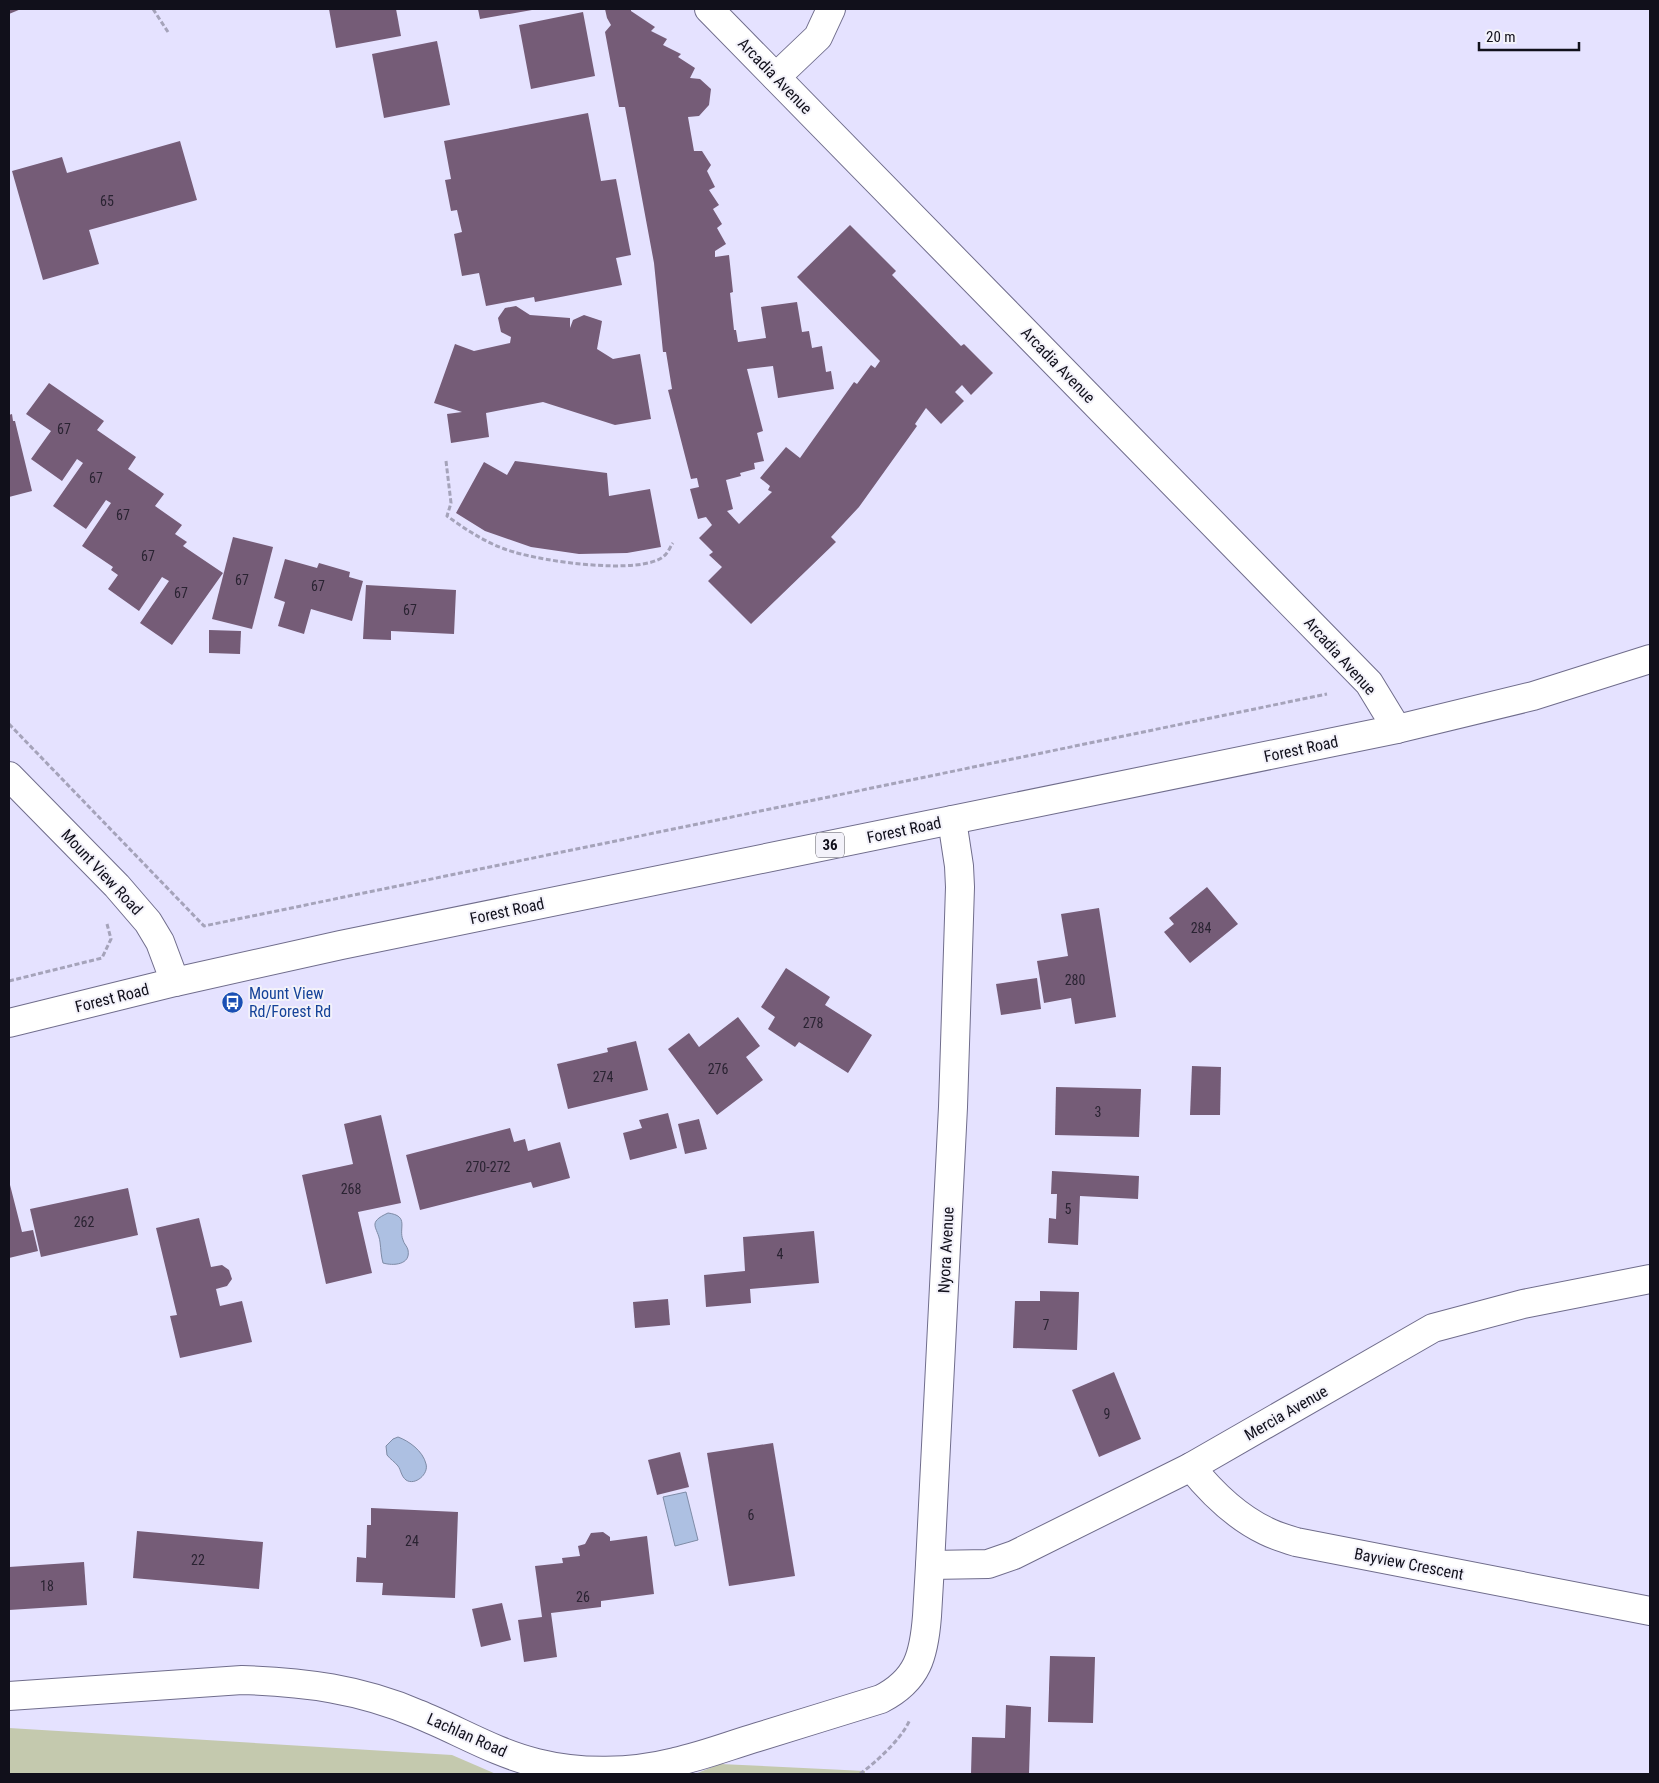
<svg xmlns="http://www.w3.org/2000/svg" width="1659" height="1783" viewBox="0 0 1659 1783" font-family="'Roboto Condensed',sans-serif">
  <rect width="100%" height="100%" fill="#e5e2ff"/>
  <g fill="#c4c9ae">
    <polygon points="9,1728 452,1755 496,1774 9,1774"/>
    <polygon points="720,1764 865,1771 865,1774 695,1774"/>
  </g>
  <g fill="#adc0e2" stroke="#7e8ba6">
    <path d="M388 1213C410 1216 398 1228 403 1240 404 1244 407 1246 408 1250 411 1265 393 1266 383 1263 381 1256 381 1250 380 1242 378 1227 366 1223 388 1213Z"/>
    <path d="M398 1437C409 1441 423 1451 426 1464 429 1474 415 1486 406 1480 401 1476 401 1470 398 1466 395 1462 390 1459 387 1455L386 1446 393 1439Z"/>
    <polygon points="686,1492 698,1540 675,1546 663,1497"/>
  </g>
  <g fill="#755c77">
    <polygon points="9,9 21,9 9,14"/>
    <polygon points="329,9 396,9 401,36 336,48"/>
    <polygon points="478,9 532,9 532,10 480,19"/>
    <polygon points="605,9 631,9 631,11 655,27 651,31 667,39 663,45 681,54 678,57 695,68 690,78 700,79 711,89 709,105 699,116 688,117 694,151 702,151 711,165 707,171 715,187 709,190 719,205 713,209 722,224 717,228 726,244 715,251 715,257 729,255 733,292 730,293 734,330 736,330 738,342 766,338 761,307 797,302 802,332 809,331 812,348 822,346 826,372 831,371 834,389 778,398 773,366 747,369 763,431 757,433 764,461 754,463 755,469 740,473 741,476 726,480 733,509 727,511 739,524 772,492 768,490 770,486 760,478 786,447 800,458 854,382 857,384 871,365 875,368 880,361 797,277 850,225 896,271 892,275 961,346 964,344 993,373 971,395 962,385 955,392 964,401 941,424 926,408 915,424 917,426 859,507 831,537 836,542 751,624 708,581 722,567 709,555 713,552 699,538 712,525 706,517 698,519 690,489 699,487 697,478 691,479 668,390 672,389 666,352 663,352 654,263 625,107 619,107 605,32 611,25 607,18"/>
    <polygon points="583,12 595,76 531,89 519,25"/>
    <polygon points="437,41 450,105 384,118 372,54"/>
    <polygon points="588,113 601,181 616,179 631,255 616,258 622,285 535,302 534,297 486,306 479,273 462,276 454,234 462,232 457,210 451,211 445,180 451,179 444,141"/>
    <polygon points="180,141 197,200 89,230 99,264 43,280 12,171 62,157 67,173"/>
    <polygon points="516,306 530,315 570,318 570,328 573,320 584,315 602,321 597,349 613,359 640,354 651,419 615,425 543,402 486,413 489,437 451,443 447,414 462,412 434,403 455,344 474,351 510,343 511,337 501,332 498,318 505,308"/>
    <polygon points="49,383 104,421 97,430 136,457 128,469 164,494 155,506 182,525 175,534 187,542 183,546 223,573 172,645 140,623 169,581 162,577 139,611 108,589 118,575 111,570 113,567 82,546 111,503 106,500 86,529 53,506 83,463 77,459 62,481 31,459 51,431 26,414"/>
    <polygon points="12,414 13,421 15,421 32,491 9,497 9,415"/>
    <polygon points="515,461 607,473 609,496 650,489 661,547 627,553 579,554 531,547 485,531 456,513 484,462 507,475"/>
    <polygon points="233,537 273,547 252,629 212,619"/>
    <polygon points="285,559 317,568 319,563 350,572 349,577 363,581 352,621 311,609 304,634 278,626 285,602 274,598"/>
    <polygon points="366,585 456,590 454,634 391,631 391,640 363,639"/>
    <polygon points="209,630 241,631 240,654 209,653"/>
    <polygon points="1207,887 1238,924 1190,963 1164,932 1174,924 1169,918"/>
    <polygon points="1099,908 1116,1017 1075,1024 1071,998 1044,1003 1037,961 1068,956 1061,914"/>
    <polygon points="786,968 830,997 825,1005 872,1035 848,1073 799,1042 795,1047 768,1029 775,1017 761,1007"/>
    <polygon points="1037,978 1041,1009 1001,1015 996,984"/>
    <polygon points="738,1017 760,1046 746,1057 763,1080 717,1115 668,1049 689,1033 699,1047"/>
    <polygon points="636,1041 648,1090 568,1109 557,1064 608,1052 607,1048"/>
    <polygon points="1192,1066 1221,1067 1220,1115 1190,1115"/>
    <polygon points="1056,1087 1141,1089 1139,1137 1055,1135"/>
    <polygon points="668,1113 677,1148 630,1160 623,1133 642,1128 639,1120"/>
    <polygon points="381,1115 401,1203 358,1212 372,1273 326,1284 302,1175 353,1164 344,1124"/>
    <polygon points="699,1119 707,1149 685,1154 678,1124"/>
    <polygon points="510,1128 514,1142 525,1139 528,1151 560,1142 570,1178 533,1188 531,1182 420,1210 406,1155"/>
    <polygon points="1052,1171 1139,1176 1138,1199 1080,1196 1078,1245 1048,1243 1049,1218 1056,1219 1057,1194 1051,1194"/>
    <polygon points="9,1181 22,1232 33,1230 38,1251 9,1258"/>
    <polygon points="128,1188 138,1235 41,1257 30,1209"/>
    <polygon points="199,1218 211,1267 222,1265 229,1270 232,1279 227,1286 216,1289 220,1306 242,1301 252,1342 180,1358 170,1316 177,1315 156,1228"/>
    <polygon points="814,1231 819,1283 750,1289 751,1303 706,1307 704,1275 745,1271 743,1237"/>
    <polygon points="1040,1291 1079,1292 1077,1350 1013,1348 1015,1301 1040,1301"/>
    <polygon points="668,1299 670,1325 635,1328 633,1302"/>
    <polygon points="1114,1372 1141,1439 1099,1457 1072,1390"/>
    <polygon points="773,1443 795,1576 729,1586 707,1453"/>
    <polygon points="680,1452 689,1487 657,1495 648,1460"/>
    <polygon points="371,1508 458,1512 455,1598 382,1595 383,1583 356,1582 357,1557 366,1558 367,1525 371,1525"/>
    <polygon points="137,1531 263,1542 259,1589 133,1578"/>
    <polygon points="603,1532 610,1537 610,1541 647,1536 654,1594 601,1601 601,1607 551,1613 557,1657 524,1662 518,1620 542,1617 535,1566 563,1563 562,1558 580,1556 578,1546 585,1544 591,1533"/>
    <polygon points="84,1562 87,1605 9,1610 9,1567"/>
    <polygon points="502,1603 511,1640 481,1647 472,1609"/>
    <polygon points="1050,1656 1095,1657 1093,1723 1048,1722"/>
    <polygon points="1006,1705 1031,1707 1029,1774 971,1774 972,1737 1005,1738"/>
  </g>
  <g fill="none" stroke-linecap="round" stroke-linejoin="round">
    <defs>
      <g id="street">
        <polyline points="709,9 1369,683 1397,729"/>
        <polyline points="776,77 818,37 831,9"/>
        <polyline points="9,776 117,886 148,922 160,942 175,982"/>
        <path d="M1191 1467C1211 1492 1237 1517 1266 1531 1276 1536 1286 1539 1296 1542L1650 1611"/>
        <polyline points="930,1565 988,1564 1014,1555 1191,1467 1433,1328 1523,1304 1650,1279"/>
        <path d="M9 1696 242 1680C304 1682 360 1689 418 1714 458 1730 495 1753 537 1763 581 1774 631 1773 675 1762 703 1756 731 1745 758 1737 799 1724 840 1712 881 1699 918 1680 924 1655 927 1616 928 1599 929 1582 930 1565L953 1107 960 887 959 866 952 820"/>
      </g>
      <polyline id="primary" points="9,1023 175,982 341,945 1397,729 1533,696 1650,659"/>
    </defs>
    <use href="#street" stroke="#706d8c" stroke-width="30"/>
    <use href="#primary" stroke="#706d8c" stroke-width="30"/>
    <g stroke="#a5a3ba" stroke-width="3" stroke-dasharray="5 2.5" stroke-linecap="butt">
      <polyline points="153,9 168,32"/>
      <path d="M446 461 451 503 447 516C468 531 489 545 514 552 542 561 641 576 664 556 668 553 670 547 673 543"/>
      <polyline points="9,724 204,926 1327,694"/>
      <polyline points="9,981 102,958 111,939 107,924"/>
      <path d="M860 1774C876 1762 903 1738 910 1719"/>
    </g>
    <use href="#street" stroke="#fff" stroke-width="28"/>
    <use href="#primary" stroke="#fff" stroke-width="28"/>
  </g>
  <defs>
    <symbol id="bus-disc" viewBox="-11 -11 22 22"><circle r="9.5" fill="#1a4fb4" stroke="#f3f2fa"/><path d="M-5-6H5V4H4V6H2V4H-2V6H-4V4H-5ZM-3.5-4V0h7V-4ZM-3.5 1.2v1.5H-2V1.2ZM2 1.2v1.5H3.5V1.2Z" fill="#fff"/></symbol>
  </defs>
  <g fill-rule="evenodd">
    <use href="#bus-disc" x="220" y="990" width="25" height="25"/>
  </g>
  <g text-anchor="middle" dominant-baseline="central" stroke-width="4" stroke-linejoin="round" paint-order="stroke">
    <g font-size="14" fill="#2a2332">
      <text x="107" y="201">65</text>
      <text x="64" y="429">67</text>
      <text x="96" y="478">67</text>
      <text x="123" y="515">67</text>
      <text x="148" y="556">67</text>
      <text x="242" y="580">67</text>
      <text x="318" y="586">67</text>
      <text x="181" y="593">67</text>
      <text x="410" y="610">67</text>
      <text x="1201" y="928">284</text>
      <text x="1075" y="980">280</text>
      <text x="813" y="1023">278</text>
      <text x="718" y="1069">276</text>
      <text x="603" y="1077">274</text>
      <text x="1098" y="1112">3</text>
      <text x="488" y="1167">270-272</text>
      <text x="351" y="1189">268</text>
      <text x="1068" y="1209">5</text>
      <text x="84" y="1222">262</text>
      <text x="780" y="1254">4</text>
      <text x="1046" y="1325">7</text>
      <text x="1107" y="1414">9</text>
      <text x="751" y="1515">6</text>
      <text x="412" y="1541">24</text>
      <text x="198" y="1560">22</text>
      <text x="47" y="1586">18</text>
      <text x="583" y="1597">26</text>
    </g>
    <rect fill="#f3f2fa" stroke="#55545e" stroke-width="1" x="816" y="832.5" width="28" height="25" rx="4"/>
    <g font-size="15" font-weight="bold" fill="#11101b">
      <text x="830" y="845">36</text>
    </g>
    <g font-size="16" fill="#11101b" stroke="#f3f2fa">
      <text transform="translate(775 76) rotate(46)">Arcadia Avenue</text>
      <text transform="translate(1058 365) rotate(46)">Arcadia Avenue</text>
      <text transform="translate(1340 656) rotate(48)">Arcadia Avenue</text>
      <text transform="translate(1301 749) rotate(-12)">Forest Road</text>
      <text transform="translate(904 830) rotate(-12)">Forest Road</text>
      <text transform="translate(102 872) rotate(47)">Mount View Road</text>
      <text transform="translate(507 911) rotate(-12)">Forest Road</text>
      <text transform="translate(112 998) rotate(-14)">Forest Road</text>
      <text transform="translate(946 1250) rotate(-87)">Nyora Avenue</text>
      <text transform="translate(1286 1413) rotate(-30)">Mercia Avenue</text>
      <text transform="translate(1409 1564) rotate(11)">Bayview Crescent</text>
      <text transform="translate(467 1735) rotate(24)">Lachlan Road</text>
    </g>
    <g font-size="16" fill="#164399" stroke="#f3f2fa" text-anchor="start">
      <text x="249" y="993">Mount View<tspan x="249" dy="18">Rd/Forest Rd</tspan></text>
    </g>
  </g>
  <rect width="1659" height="1783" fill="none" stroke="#11101b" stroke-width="20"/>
  <path d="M1479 42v8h100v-8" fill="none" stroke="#11101b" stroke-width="2.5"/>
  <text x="1486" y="42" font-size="15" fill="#11101b" stroke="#f3f2fa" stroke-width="4" paint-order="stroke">20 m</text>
</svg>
